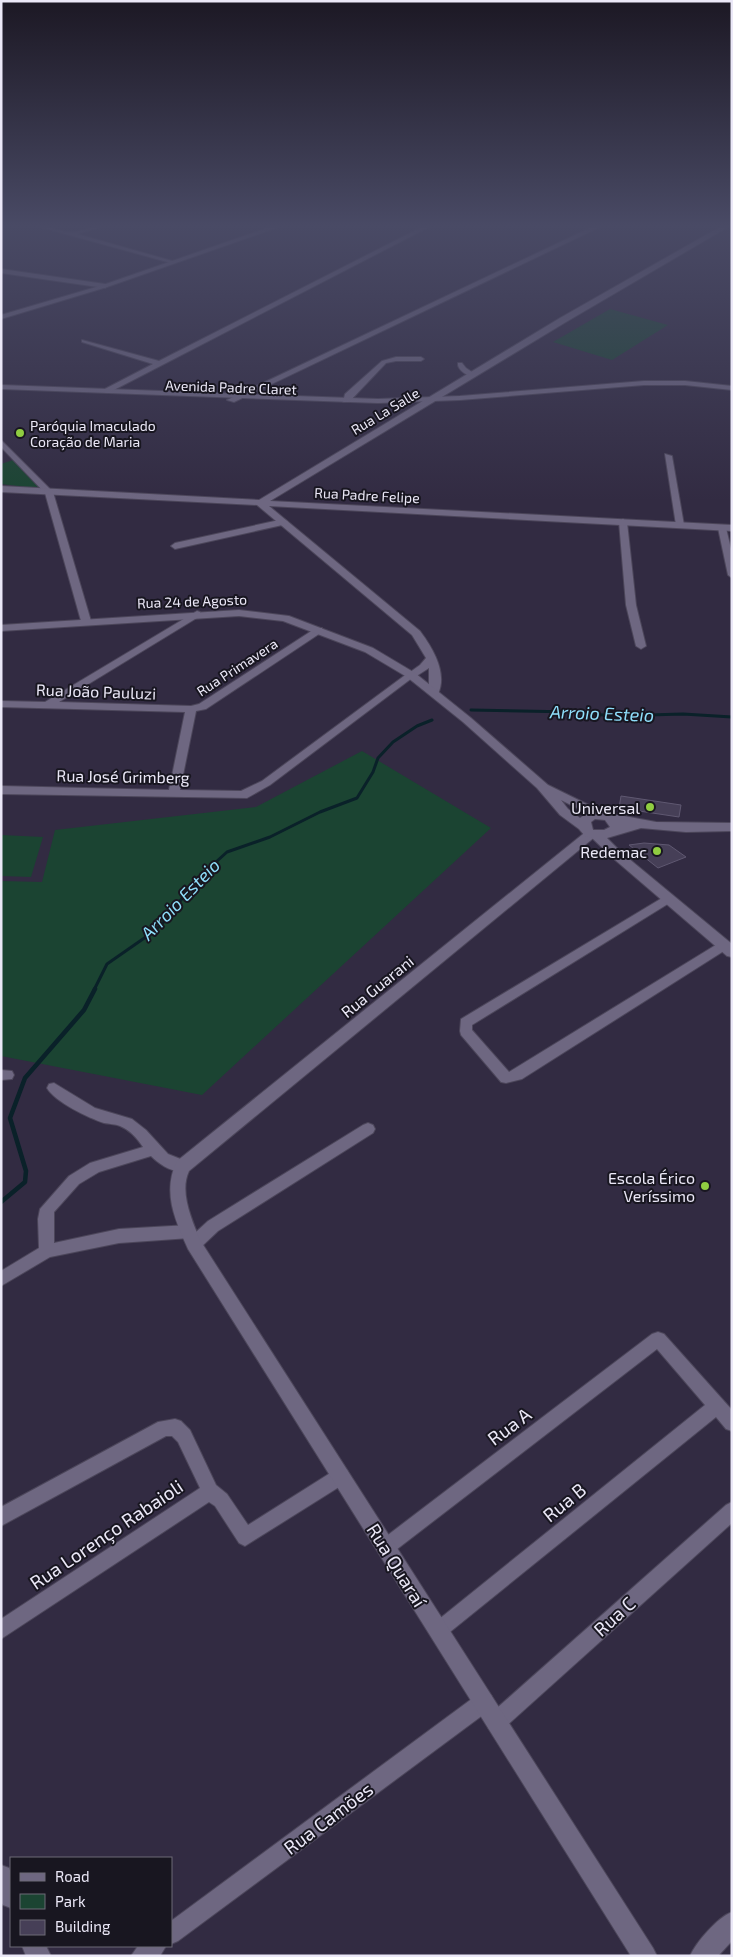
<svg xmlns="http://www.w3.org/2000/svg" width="733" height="1957" viewBox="0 0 733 1957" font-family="'Exo 2',sans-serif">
  <rect width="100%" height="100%" fill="#322b42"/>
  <g fill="#1b4432">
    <polygon points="610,309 668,325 612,360 553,342"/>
    <polygon points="13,460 41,489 1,484 1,464"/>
    <polygon points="362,751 491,828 202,1095 1,1056 1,881 42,882 55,830 256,807"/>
    <polygon points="1,835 43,837 31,877 1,876"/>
  </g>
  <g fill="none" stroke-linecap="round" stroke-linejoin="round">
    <g stroke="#0a2129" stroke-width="3">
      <polyline points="471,710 574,712 613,716 683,714 732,717"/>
      <polyline points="94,990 107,964 153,932 166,920 195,881 227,852 270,837 320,812 357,798 373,772 378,758 393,742 417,726 432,720"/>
    </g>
    <polyline stroke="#0a2129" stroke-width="4.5" points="1,1202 25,1182 26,1171 10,1118 25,1078 84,1010 95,989"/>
  </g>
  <g fill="#463f57" stroke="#5f5871">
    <polygon points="621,796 681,805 679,817 619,808"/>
    <polygon points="644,843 669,845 686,857 658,868 629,845"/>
  </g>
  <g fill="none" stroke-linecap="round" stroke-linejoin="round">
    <defs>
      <g id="minor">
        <path d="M40 227C50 227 59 231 68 232 78 233 90 227 101 227L77 234 176 262 171 263Z"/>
        <polygon points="422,227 429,227 108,393 101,391 153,364 82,342 82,340 159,361"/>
        <polygon points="592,227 600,227 234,402 227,400"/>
        <polygon points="396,357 421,357 424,359 421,361 396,361 386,363 349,402 343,402 345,394 382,361"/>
        <path d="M458 363H462L466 368 475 374V376C468 377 457 370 458 363Z"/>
        <polygon points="1,440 53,492 91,621 89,623 83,623 81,621 45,493 1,447"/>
        <polygon points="665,454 672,456 684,525 680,528 676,525"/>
        <polygon points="284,519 288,522 287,524 175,549 171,546 175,543"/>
        <polygon points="623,519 627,522 636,605 646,646 641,649 636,646 626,605 619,522"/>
        <polygon points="722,525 726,528 732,553 732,578 728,575 718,528"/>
        <polygon points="197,611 200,612 200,616 59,702 191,706 199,704 316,628 322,628 322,632 206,709 196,711 180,790 241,791 262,781 408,673 411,672 416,675 270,785 247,798 1,794 1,786 169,790 185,712 1,707 1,701 45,702"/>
        <polygon points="667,895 673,899 671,902 472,1025 472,1030 509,1072 719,943 727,943 729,946 727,949 522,1079 506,1083 501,1082 461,1035 460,1031 461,1019"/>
        <polygon points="1,1070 12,1071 14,1075 12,1079 1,1080"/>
        <path d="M54 1083 95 1108 132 1119 146 1130 168 1154 188 1162 190 1166 188 1170C175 1175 160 1165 151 1156L99 1172 79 1184 54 1212V1243L119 1229 189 1225 194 1227 196 1232 208 1221 363 1125 368 1123 373 1125 375 1129 373 1133 218 1231 199 1249 194 1251 189 1249 187 1244 190 1238 119 1243 50 1257 1 1286V1271L39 1248 38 1219 40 1209 69 1176 90 1163 143 1147C137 1138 130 1130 120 1126 115 1124 109 1124 104 1123 89 1118 55 1102 47 1088L49 1084Z"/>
        <polygon points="658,1332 664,1334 732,1410 732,1431 726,1429 716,1417 445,1636 439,1639 433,1636 430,1630 433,1624 705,1405 657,1349 392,1553 386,1556 380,1553 377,1547 380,1541 652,1334"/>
        <polygon points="175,1419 181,1421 190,1430 216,1485 227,1494 248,1525 335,1470 341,1468 347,1470 349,1476 347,1482 245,1546 239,1543 215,1506 209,1502 1,1639 1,1619 200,1488 178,1442 172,1436 166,1436 1,1526 1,1507 158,1422"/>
        <polygon points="732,1502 732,1523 503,1729 496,1732 489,1729 486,1722 489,1715 726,1505"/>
        <polygon points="484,1692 491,1695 494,1702 491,1709 178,1941 171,1944 171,1921 477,1695"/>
        <polygon points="138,1946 166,1946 160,1956 131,1956"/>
      </g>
      <g id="tertiary">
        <path d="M720 227H728L566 322 270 501 732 525V531L269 506 420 631C432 647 448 673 438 694L434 695 429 692V668L415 677H407L406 675 420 665 426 658 412 635 257 505 1 492V486L259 500 560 318Z"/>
        <polygon points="1,269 105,284 108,286 105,288 1,273"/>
        <path d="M592 829 598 833 596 836 189 1171C179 1192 192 1220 200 1240L653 1948 657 1956H631L188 1249C175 1220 162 1192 177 1161L588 830Z"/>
        <polygon points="1,1865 9,1868 11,1873 11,1908 3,1905 1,1902"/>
        <path d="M732 1912V1941L718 1956H690C696 1942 718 1917 732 1912Z"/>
        <polygon points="22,1946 46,1946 51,1956 26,1956"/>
      </g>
      <g id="secondary">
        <polygon points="270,227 279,227 107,287 1,319 1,315 103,285"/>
        <polygon points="644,381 685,381 732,386 732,390 685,385 644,385 460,400 378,403 1,389 1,385 378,399 460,396"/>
        <path d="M239 610 289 616 373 648 415 673 471 718 548 785 603 812 656 822 732 823V831L686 832 641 828 607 838 622 853 732 944V957L727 956 614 859 592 838 585 836 579 829 560 815 537 788 463 722 407 677 365 652 283 621 239 616 1 631V625ZM561 800 587 813 580 818 568 809ZM595 819 605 820 610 827 604 830H593L591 822Z"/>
      </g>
    </defs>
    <use href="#minor" stroke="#4c465a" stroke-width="2"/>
    <use href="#tertiary" stroke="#4c465a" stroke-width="2"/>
    <use href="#secondary" stroke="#4c465a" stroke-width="2"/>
    <use href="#minor" fill="#6e6781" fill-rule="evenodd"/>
    <use href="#tertiary" fill="#6e6781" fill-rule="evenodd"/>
    <use href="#secondary" fill="#6e6781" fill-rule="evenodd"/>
  </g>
  <linearGradient id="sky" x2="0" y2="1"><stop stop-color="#1c1824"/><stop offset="0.45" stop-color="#494a65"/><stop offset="1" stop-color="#494a65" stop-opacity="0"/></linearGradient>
  <rect width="733" height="501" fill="url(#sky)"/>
  <g fill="#90cd41" stroke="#181620" stroke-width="2">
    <circle cx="20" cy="433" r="5"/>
    <circle cx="650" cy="807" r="5"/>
    <circle cx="657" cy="851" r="5"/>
    <circle cx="705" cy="1186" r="5"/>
  </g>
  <g text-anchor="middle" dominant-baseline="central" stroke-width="4" stroke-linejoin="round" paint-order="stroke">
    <g font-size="14" fill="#ebe8f7" stroke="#181620">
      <text transform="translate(231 387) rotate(2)">Avenida Padre Claret</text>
      <text transform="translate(385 411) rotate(-31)">Rua La Salle</text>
      <text transform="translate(367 495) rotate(3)">Rua Padre Felipe</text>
      <text transform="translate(192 601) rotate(-2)">Rua 24 de Agosto</text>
      <text transform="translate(237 667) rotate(-33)">Rua Primavera</text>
    </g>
    <g font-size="14" fill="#ebe8f7" stroke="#181620" text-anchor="start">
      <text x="30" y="425">Paróquia Imaculado<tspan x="30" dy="16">Coração de Maria</tspan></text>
    </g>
    <g font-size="16" fill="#ebe8f7" stroke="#181620">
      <text transform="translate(96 691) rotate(2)">Rua João Pauluzi</text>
      <text transform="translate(123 776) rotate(1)">Rua José Grimberg</text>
      <text transform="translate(377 986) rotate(-39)">Rua Guarani</text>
    </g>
    <g font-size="16" fill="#ebe8f7" stroke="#181620" text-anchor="end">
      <text x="640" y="807">Universal</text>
      <text x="647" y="851">Redemac</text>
      <text x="695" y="1177">Escola Érico<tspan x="695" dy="18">Veríssimo</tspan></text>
    </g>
    <g font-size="18" font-style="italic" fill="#8edefa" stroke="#181620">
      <text transform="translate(602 713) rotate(2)">Arroio Esteio</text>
      <text transform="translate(180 899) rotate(-46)">Arroio Esteio</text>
    </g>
    <g font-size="19" fill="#ebe8f7" stroke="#181620">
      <text transform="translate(509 1426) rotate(-37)">Rua A</text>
      <text transform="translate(564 1502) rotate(-39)">Rua B</text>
      <text transform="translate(106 1534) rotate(-34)">Rua Lorenço Rabaioli</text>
      <text transform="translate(397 1565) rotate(58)">Rua Quaraí</text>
      <text transform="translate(614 1616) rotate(-42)">Rua C</text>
      <text transform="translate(328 1818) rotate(-37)">Rua Camões</text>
    </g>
  </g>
  <rect width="733" height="1957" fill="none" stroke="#ebe8f7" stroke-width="5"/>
  <rect x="10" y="1857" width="162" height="90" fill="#181620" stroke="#6c6a76"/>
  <rect x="20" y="1873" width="25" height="8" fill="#6e6781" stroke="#6c6a76"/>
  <text x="55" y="1882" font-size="15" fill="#ebe8f7">Road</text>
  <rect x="20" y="1894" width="25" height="15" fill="#1b4432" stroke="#6c6a76"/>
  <text x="55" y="1907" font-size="15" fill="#ebe8f7">Park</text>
  <rect x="20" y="1920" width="25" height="15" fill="#463f57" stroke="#6c6a76"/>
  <text x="55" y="1932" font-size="15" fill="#ebe8f7">Building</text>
</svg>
